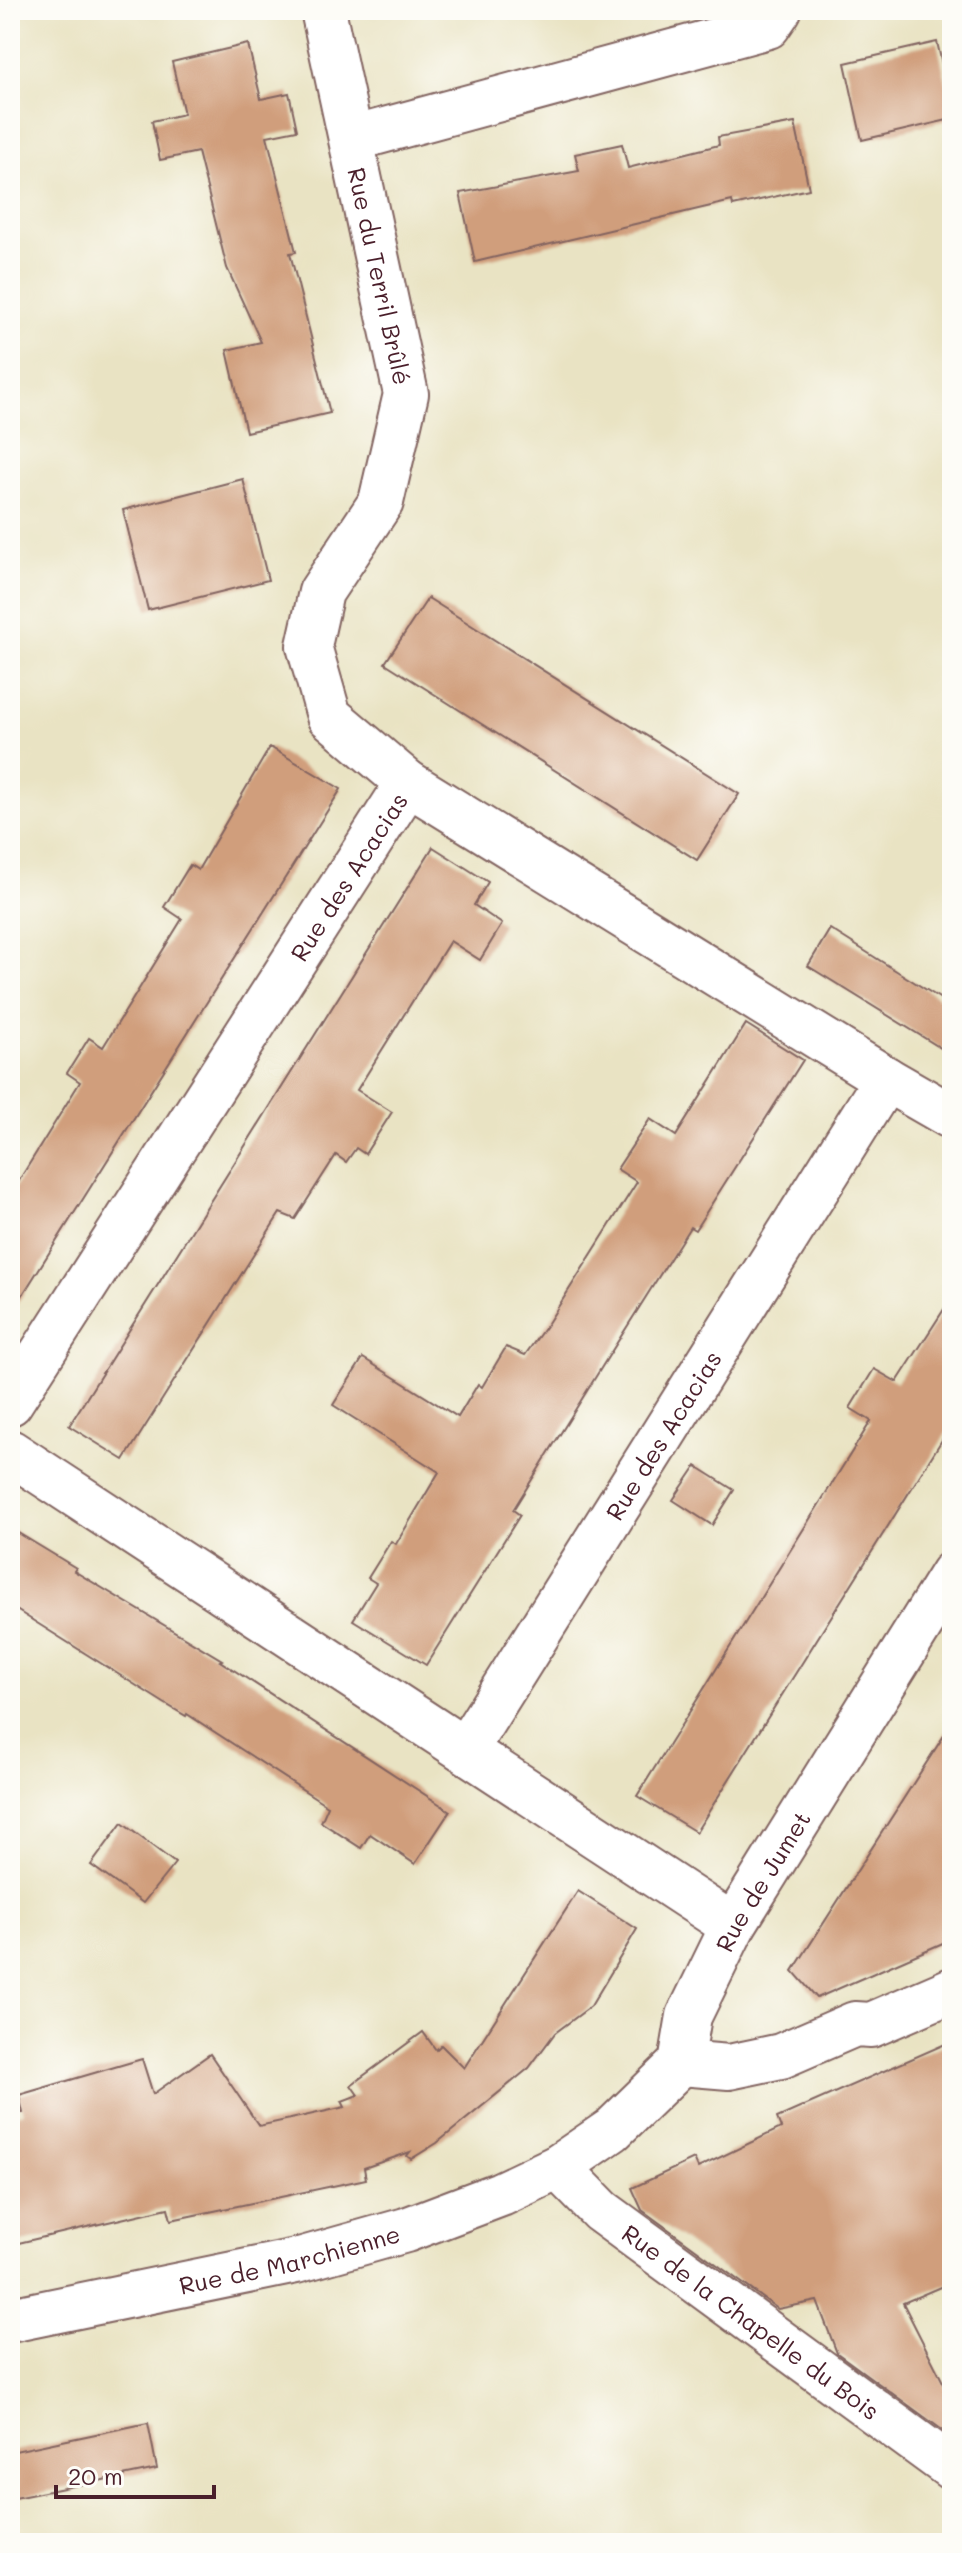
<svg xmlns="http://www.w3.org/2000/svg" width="962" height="2553" viewBox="0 0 962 2553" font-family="Mali,sans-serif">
  <rect width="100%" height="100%" fill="#fdfcf7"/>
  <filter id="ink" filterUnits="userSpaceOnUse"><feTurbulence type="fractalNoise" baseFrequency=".0125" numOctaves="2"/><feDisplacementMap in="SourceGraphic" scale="16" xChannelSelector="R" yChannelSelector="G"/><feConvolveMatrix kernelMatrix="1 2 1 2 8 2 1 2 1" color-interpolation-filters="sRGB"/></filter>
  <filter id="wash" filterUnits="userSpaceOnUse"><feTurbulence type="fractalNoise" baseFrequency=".006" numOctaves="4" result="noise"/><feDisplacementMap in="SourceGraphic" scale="32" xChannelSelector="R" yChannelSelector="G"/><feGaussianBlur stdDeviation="1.8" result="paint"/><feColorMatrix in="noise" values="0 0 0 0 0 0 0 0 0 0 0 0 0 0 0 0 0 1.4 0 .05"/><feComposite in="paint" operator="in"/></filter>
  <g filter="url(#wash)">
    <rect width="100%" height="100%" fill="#e9e3c3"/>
    <g id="blocks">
      <g fill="#d09e7c">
        <polygon points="937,42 952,107 952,119 862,140 845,63"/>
        <polygon points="248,44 261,99 289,93 297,130 267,136 296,252 290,253 330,413 246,432 227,350 261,342 227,268 198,152 160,160 152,121 184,114 172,62"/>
        <polygon points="795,123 809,189 733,206 732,201 475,262 460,193 579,171 575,154 622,144 628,168 719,145 718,137"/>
        <polygon points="243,479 268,580 148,610 123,510"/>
        <polygon points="428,598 739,794 697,860 385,663"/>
        <polygon points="270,747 341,789 10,1315 10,1195 80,1082 67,1073 89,1038 103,1047 131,1002 182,919 164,907 190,865 198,870"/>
        <polygon points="433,847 488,882 474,905 502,924 480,960 450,941 357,1090 392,1112 365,1154 356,1148 346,1162 336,1155 295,1219 280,1213 124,1460 69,1426"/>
        <polygon points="830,929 952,1006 952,1055 808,966"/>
        <polygon points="746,1024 803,1060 695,1230 690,1227 608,1357 513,1510 520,1515 426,1665 353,1620 376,1583 368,1578 391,1541 396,1544 439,1472 333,1405 363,1358 458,1417 478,1384 482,1387 506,1347 525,1355 548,1323 637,1182 617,1169 650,1119 676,1136"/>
        <polygon points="952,1297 952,1424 696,1832 637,1796 871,1421 850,1408 874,1369 897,1382"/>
        <polygon points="696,1466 734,1490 712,1525 673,1500"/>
        <polygon points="10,1528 76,1568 74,1571 222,1660 220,1661 450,1811 415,1864 370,1834 361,1848 321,1822 328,1806 187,1714 186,1716 164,1703 10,1606"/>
        <polygon points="952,1723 952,1939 817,1998 793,1971"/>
        <polygon points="122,1823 175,1863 143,1903 91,1865"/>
        <polygon points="578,1891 637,1929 591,2006 555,2033 529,2068 437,2143 411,2159 407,2156 410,2152 364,2168 366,2179 171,2220 168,2208 10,2245 10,2115 23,2113 19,2095 142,2059 153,2094 210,2054 259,2126 345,2107 342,2101 358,2095 351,2085 423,2032 436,2050 441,2045 464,2068"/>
        <polygon points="952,2041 952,2282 903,2303 952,2400 952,2437 837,2353 817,2301 778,2309 642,2210 632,2188 694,2159 698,2168 781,2128 777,2118"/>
        <polygon points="148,2423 157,2469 10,2499 10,2452"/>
      </g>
    </g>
  </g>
  <g filter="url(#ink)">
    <use href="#blocks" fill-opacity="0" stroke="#826460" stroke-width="2"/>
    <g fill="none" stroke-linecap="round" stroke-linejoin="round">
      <defs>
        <g id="minor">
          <path id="s1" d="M323 10 406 394 381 502 321 592 309 646 329 716 408 783"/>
          <polyline points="352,139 768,26 779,10"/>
          <path id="s2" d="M10 1403 408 783 886 1079 952 1117"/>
          <polyline points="10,1452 733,1926"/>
          <path id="s3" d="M465 1750 886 1079"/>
          <polyline points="681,2063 729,2067 781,2056 855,2024 871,2025 952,1990"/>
          <path id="s4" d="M558 2167 601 2211 952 2468"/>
        </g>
        <g id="tertiary">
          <path id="s5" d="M10 2320 296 2261 406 2230 501 2194 558 2167 612 2130 681 2063 689 2016 733 1926 952 1574"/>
        </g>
      </defs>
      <use href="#minor" stroke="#826460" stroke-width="48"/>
      <use href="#tertiary" stroke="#826460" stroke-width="48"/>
      <use href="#minor" stroke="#fff" stroke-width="44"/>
      <use href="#tertiary" stroke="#fff" stroke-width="44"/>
    </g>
  </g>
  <g text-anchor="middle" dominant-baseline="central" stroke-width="8" stroke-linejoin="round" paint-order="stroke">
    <g font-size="24" fill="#4a1f2b" stroke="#fdfcf7">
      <text stroke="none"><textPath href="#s1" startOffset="272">Rue du Terril Brûlé</textPath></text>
      <text stroke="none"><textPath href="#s2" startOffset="626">Rue des Acacias</textPath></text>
      <text stroke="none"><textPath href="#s3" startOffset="372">Rue des Acacias</textPath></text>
      <text stroke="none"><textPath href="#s5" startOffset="934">Rue de Jumet</textPath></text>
      <text stroke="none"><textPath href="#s5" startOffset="286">Rue de Marchienne</textPath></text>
      <text stroke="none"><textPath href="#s4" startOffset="248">Rue de la Chapelle du Bois</textPath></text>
    </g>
  </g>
  <rect width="962" height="2553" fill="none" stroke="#fdfcf7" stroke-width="40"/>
  <path d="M56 2485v12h158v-12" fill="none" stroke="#4a1f2b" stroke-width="4"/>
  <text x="68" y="2485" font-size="24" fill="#4a1f2b" stroke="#fdfcf7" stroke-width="6" paint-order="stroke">20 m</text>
</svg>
